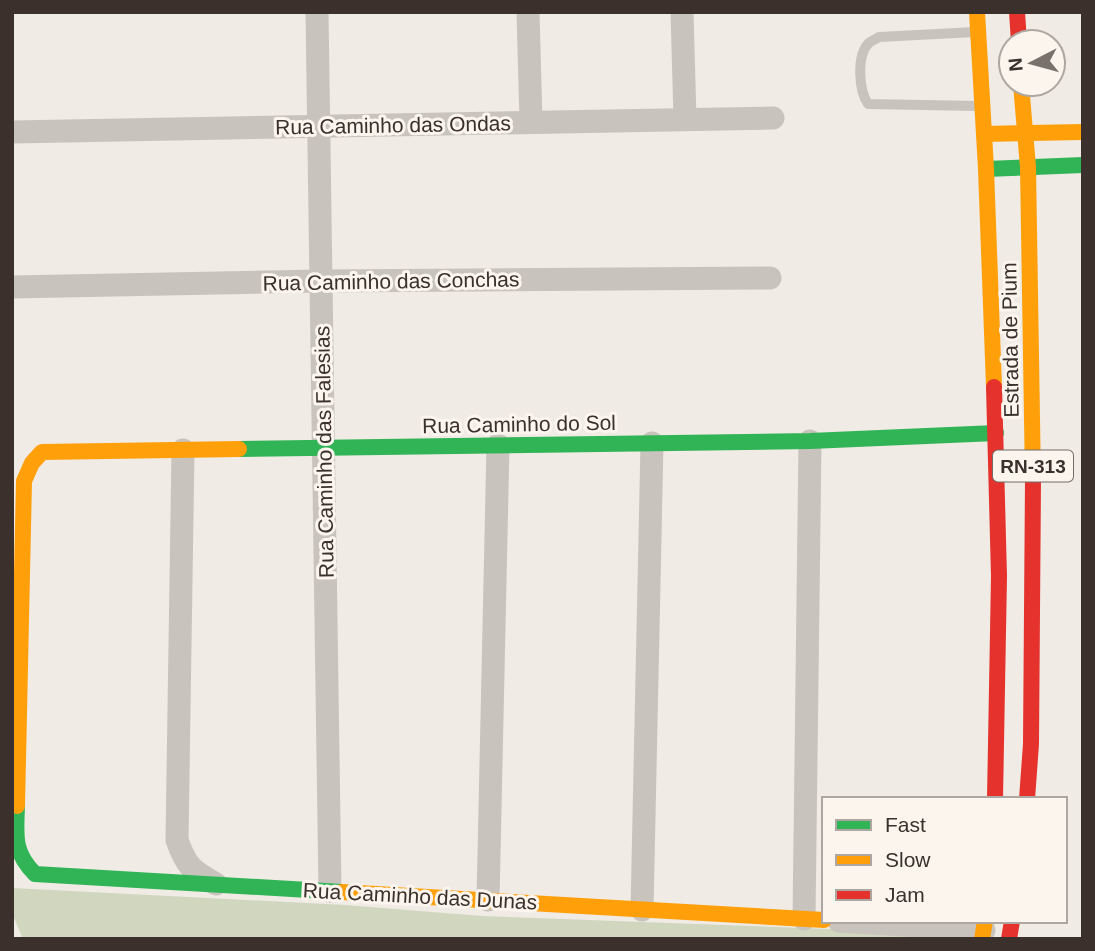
<svg xmlns="http://www.w3.org/2000/svg" width="1095" height="951" viewBox="0 0 1095 951" font-family="Arial,sans-serif">
  <rect width="100%" height="100%" fill="#f0ebe5"/>
  <polygon fill="#d1d6bf" points="12,888 345,905 482,916 938,933 942,939 23,939 12,913"/>
  <g fill="none" stroke-linecap="round" stroke-linejoin="round">
    <path stroke="#c9c3be" stroke-width="10" d="M975 32 879 37C878 38 869 42 869 43 856 55 859 91 868 104L978 106"/>
    <g stroke="#c9c3be" stroke-width="23">
      <polyline points="317,12 330,891"/>
      <polyline points="528,12 531,122"/>
      <polyline points="682,12 685,119"/>
      <polyline points="12,132 773,118"/>
      <polyline points="12,287 321,281 770,278"/>
      <path d="M183 450 177 840C186 866 192 871 216 884"/>
      <polyline points="488,900 498,445"/>
      <polyline points="642,910 652,443"/>
      <polyline points="804,919 810,441"/>
      <polyline points="839,921 984,930"/>
    </g>
    <g stroke="#30b455" stroke-width="16">
      <polyline points="986,169 1083,165"/>
      <polyline points="239,449 810,441 996,433"/>
      <path d="M17 806C16 836 13 852 35 874L342 892"/>
    </g>
    <g stroke="#ff9f0a" stroke-width="16">
      <polyline points="977,12 986,169 994,387"/>
      <polyline points="1021,84 1028,167 1033,480"/>
      <polyline points="984,134 1083,132"/>
      <polyline points="17,806 24,481 32,463 42,452 239,449"/>
      <polyline points="342,892 824,920"/>
      <polyline points="982,939 985,921"/>
    </g>
    <g stroke="#e5322d" stroke-width="16">
      <polyline points="1017,12 1019,42"/>
      <polyline points="994,387 999,576 995,799"/>
      <polyline points="1027,799 1031,744 1033,480"/>
      <polyline points="1009,939 1012,921"/>
    </g>
  </g>
  <g text-anchor="middle" dominant-baseline="central" stroke-width="6" stroke-linejoin="round" paint-order="stroke">
    <rect fill="#fbf5ee" stroke="#756b66" stroke-width="2" x="993" y="450.5" width="80" height="31" rx="5"/>
    <g font-size="19" font-weight="bold" fill="#3b302b">
      <text x="1033" y="466">RN-313</text>
    </g>
    <g font-size="21" fill="#3b302b" stroke="#fbf5ee">
      <text transform="translate(393 125) rotate(-1)">Rua Caminho das Ondas</text>
      <text transform="translate(391 281) rotate(-1)">Rua Caminho das Conchas</text>
      <text transform="translate(1010 340) rotate(-91)">Estrada de Pium</text>
      <text transform="translate(519 424) rotate(-1)">Rua Caminho do Sol</text>
      <text transform="translate(324 452) rotate(-91)">Rua Caminho das Falesias</text>
      <text transform="translate(420 896) rotate(3)">Rua Caminho das Dunas</text>
    </g>
  </g>
  <rect width="1095" height="951" fill="none" stroke="#3b302b" stroke-width="28"/>
  <rect x="822" y="797" width="245" height="126" fill="#fbf5ee" stroke="#aea6a0" stroke-width="2"/>
  <rect x="836" y="820" width="35" height="10" fill="#30b455" stroke="#aea6a0" stroke-width="2"/>
  <text x="885" y="832" font-size="21" fill="#3b302b">Fast</text>
  <rect x="836" y="855" width="35" height="10" fill="#ff9f0a" stroke="#aea6a0" stroke-width="2"/>
  <text x="885" y="867" font-size="21" fill="#3b302b">Slow</text>
  <rect x="836" y="890" width="35" height="10" fill="#e5322d" stroke="#aea6a0" stroke-width="2"/>
  <text x="885" y="902" font-size="21" fill="#3b302b">Jam</text>
  <g transform="translate(1032 63) rotate(264)"><circle r="33" fill="#fbf5ee" stroke="#aea6a0" stroke-width="2"/>
  <path d="M0-5L12 26L0 18L-12 26Z" fill="#7a716c"/>
  <text y="-10" font-size="19" font-weight="bold" text-anchor="middle" fill="#3b302b">N</text>
  </g>
</svg>
